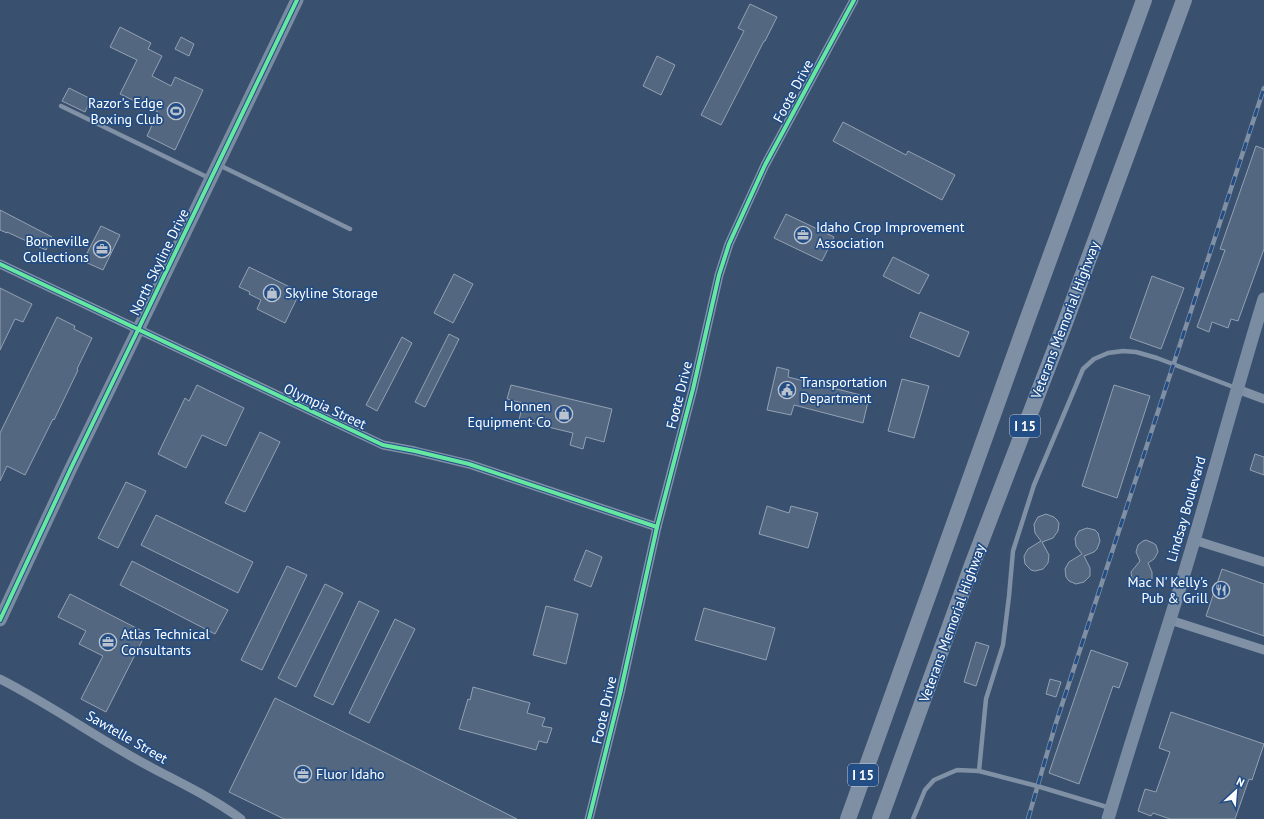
<svg xmlns="http://www.w3.org/2000/svg" width="1264" height="819" viewBox="0 0 1264 819" font-family="'PT Sans',sans-serif">
  <rect width="100%" height="100%" fill="#39506f"/>
  <g fill="#546780" stroke="#93a1b3">
    <polygon points="750,4 777,17 765,41 764,41 721,125 701,115 744,31 738,28"/>
    <polygon points="120,27 151,43 148,49 162,56 152,76 171,86 175,77 203,90 175,150 147,136 158,112 120,94 137,60 110,47"/>
    <polygon points="181,37 194,44 189,56 175,49"/>
    <polygon points="657,56 675,65 661,95 643,86"/>
    <polygon points="69,88 91,99 85,112 62,101"/>
    <polygon points="843,122 906,155 908,151 955,175 942,200 833,141"/>
    <polygon points="1256,146 1264,149 1264,249 1238,321 1231,319 1228,328 1212,322 1209,332 1197,327 1225,250 1220,249"/>
    <polygon points="0,210 52,237 46,250 7,232 7,233 0,230"/>
    <polygon points="786,214 834,237 822,261 774,238"/>
    <polygon points="101,226 120,235 103,270 83,261"/>
    <polygon points="893,257 929,275 919,294 883,276"/>
    <polygon points="249,267 300,292 285,323 257,309 261,300 249,294 250,292 239,287"/>
    <polygon points="454,274 473,284 453,323 434,313"/>
    <polygon points="1152,276 1184,288 1161,349 1130,338"/>
    <polygon points="0,288 32,304 23,322 15,319 0,350"/>
    <polygon points="920,312 969,332 959,357 910,337"/>
    <polygon points="57,317 75,326 74,329 92,338 77,369 78,370 54,420 53,419 25,475 7,466 0,481 0,433"/>
    <polygon points="449,334 459,339 425,407 415,402"/>
    <polygon points="402,337 412,343 377,411 366,405"/>
    <polygon points="777,367 789,370 788,377 869,397 863,423 794,405 791,415 767,410"/>
    <polygon points="902,379 929,386 914,438 888,431"/>
    <polygon points="197,385 244,408 226,446 202,435 186,468 158,454 185,398 189,401"/>
    <polygon points="511,385 612,409 604,442 586,437 583,449 570,445 573,433 519,420 523,403 507,399"/>
    <polygon points="1114,385 1150,396 1117,498 1082,486"/>
    <polygon points="260,432 280,442 245,512 225,503"/>
    <polygon points="1255,454 1264,457 1264,475 1250,470"/>
    <polygon points="126,482 146,491 118,548 98,538"/>
    <polygon points="767,506 789,513 791,506 818,513 808,548 759,534"/>
    <polygon points="1046,514 1054,517 1057,520 1059,523 1058,531 1053,538 1042,542 1049,555 1048,563 1043,569 1035,571 1031,570 1025,564 1024,556 1028,549 1041,541 1035,533 1034,524 1038,517"/>
    <polygon points="156,515 253,562 238,593 141,545"/>
    <polygon points="1087,528 1095,530 1098,533 1100,541 1097,549 1094,552 1084,556 1090,568 1090,576 1084,582 1076,584 1069,581 1066,577 1065,569 1069,562 1082,554 1076,546 1075,538 1079,531"/>
    <polygon points="1146,540 1153,543 1156,545 1158,552 1154,559 1148,563 1152,572 1152,579 1146,585 1139,585 1133,582 1132,579 1131,572 1140,561 1136,552 1138,545 1143,541"/>
    <polygon points="586,550 602,557 591,587 574,580"/>
    <polygon points="132,561 228,610 215,634 120,585"/>
    <polygon points="287,566 307,575 262,670 241,660"/>
    <polygon points="1222,569 1264,584 1264,636 1206,616"/>
    <polygon points="325,584 343,593 296,687 278,678"/>
    <polygon points="70,594 146,633 106,712 81,699 103,656 79,644 86,631 58,617"/>
    <polygon points="359,601 379,611 333,705 314,696"/>
    <polygon points="546,606 578,614 566,664 533,655"/>
    <polygon points="704,608 775,628 766,660 695,640"/>
    <polygon points="395,619 415,629 369,723 349,713"/>
    <polygon points="976,642 989,646 976,686 964,682"/>
    <polygon points="1091,650 1128,663 1119,688 1113,686 1079,784 1049,773"/>
    <polygon points="1050,679 1061,682 1056,697 1046,694"/>
    <polygon points="473,687 530,703 527,713 545,718 542,726 552,728 547,743 539,741 536,750 459,729 468,699 470,700"/>
    <polygon points="275,698 386,753 517,819 284,819 229,792"/>
    <polygon points="1171,712 1264,744 1252,780 1249,779 1235,819 1170,819 1153,813 1151,816 1138,811 1145,789 1156,792 1170,752 1159,748"/>
  </g>
  <g fill="none" stroke-linecap="round" stroke-linejoin="round">
    <g stroke="#8090a5" stroke-width="4.5">
      <polyline points="61,106 209,178"/>
      <polyline points="219,165 350,229"/>
      <polyline points="979,771 986,699 1003,645 1009,596 1013,551 1034,485 1083,369 1094,359 1108,353 1123,351 1136,352 1157,358 1236,388"/>
      <polyline points="913,819 925,790 934,780 957,770 979,771 1037,786 1110,808"/>
    </g>
    <g stroke="#8090a5" stroke-width="9">
      <polyline points="0,264 383,445 415,451 469,464 657,527"/>
      <polyline points="1237,389 1264,399"/>
      <polyline points="1194,540 1264,562"/>
      <polyline points="1170,620 1264,650"/>
      <path d="M0 679C47 703 90 733 136 759 171 779 209 795 241 819"/>
      <polyline points="589,819 620,694 657,527 693,389 719,275 729,244 765,165 854,0"/>
    </g>
    <g stroke="#7a8ca1" stroke-width="13">
      <polyline points="0,620 71,468 138,330 297,0"/>
      <path d="M1108 819C1135 727 1166 636 1193 544 1217 462 1239 380 1264 299"/>
    </g>
    <g stroke="#8090a4" stroke-width="16">
      <polyline points="848,819 1026,323 1144,0"/>
      <polyline points="880,819 972,565 1065,323 1184,0"/>
    </g>
    <defs>
      <polyline id="rail" points="1028,819 1055,726 1264,88"/>
    </defs>
    <use href="#rail" stroke="#8090a4" stroke-width="4.5"/>
    <use href="#rail" stroke="#234d85" stroke-width="3" stroke-dasharray="9" stroke-linecap="butt"/>
    <defs>
      <g id="cycleway">
        <polyline points="0,264 383,445 415,451 469,464 657,527"/>
        <polyline points="0,620 71,468 138,330 297,0"/>
        <polyline points="589,819 620,694 657,527 693,389 719,275 729,244 765,165 854,0"/>
      </g>
    </defs>
    <use href="#cycleway" stroke="#234d85" stroke-width="6"/>
    <use href="#cycleway" stroke="#66e7a1" stroke-width="4"/>
  </g>
  <defs>
    <symbol id="stadium-ring" viewBox="-11 -11 22 22"><circle r="9.5" fill="#234d85" stroke="#bac2cd" stroke-width="1.5"/><path d="M0-5a6.5 5 0 1 0 0 10a6.5 5 0 1 0 0-10ZM-3.5-1.8h7v3.6h-7Z" fill="#bac2cd"/></symbol>
    <symbol id="office-ring" viewBox="-11 -11 22 22"><circle r="9.5" fill="#234d85" stroke="#bac2cd" stroke-width="1.5"/><path d="M-6-3h4V-5.5h4V-3h4V5H-6ZM-1-4.5V-3h2v-1.5ZM-6 0V1H6V0Z" fill="#bac2cd"/></symbol>
    <symbol id="shop-ring" viewBox="-11 -11 22 22"><circle r="9.5" fill="#234d85" stroke="#bac2cd" stroke-width="1.5"/><path d="M-5-2.5h2.3a2.7 3.5 0 0 1 5.4 0H5L5.5 6h-11ZM-1.5-2.5h3a1.5 2.3 0 0 0-3 0Z" fill="#bac2cd"/></symbol>
    <symbol id="civic-ring" viewBox="-11 -11 22 22"><circle r="9.5" fill="#234d85" stroke="#bac2cd" stroke-width="1.5"/><path d="M-.6-6.5H3V-4.5H.6V-3L4-1V1h2V6H-6V1h2V-1L-.6-3ZM-1.2 2.5V6h2.4V2.5Z" fill="#bac2cd"/></symbol>
    <symbol id="restaurant-ring" viewBox="-11 -11 22 22"><circle r="9.5" fill="#234d85" stroke="#bac2cd" stroke-width="1.5"/><path d="M-5-6h1v4h1v-4h1v4h1v-4h1v5L-1.5 .5V6h-2V.5L-5-1ZM5-6V6H3V1.5H1.5Q1.5-4 5-6Z" fill="#bac2cd"/></symbol>
  </defs>
  <g fill-rule="evenodd">
    <use href="#stadium-ring" x="166" y="101" width="20" height="20"/>
    <use href="#office-ring" x="793" y="225" width="20" height="20"/>
    <use href="#office-ring" x="92" y="239" width="20" height="20"/>
    <use href="#shop-ring" x="262" y="283" width="20" height="20"/>
    <use href="#civic-ring" x="777" y="380" width="20" height="20"/>
    <use href="#shop-ring" x="554" y="404" width="20" height="20"/>
    <use href="#restaurant-ring" x="1211" y="580" width="20" height="20"/>
    <use href="#office-ring" x="98" y="632" width="20" height="20"/>
    <use href="#office-ring" x="293" y="764" width="20" height="20"/>
  </g>
  <g text-anchor="middle" dominant-baseline="central" stroke-width="3.5" stroke-linejoin="round" paint-order="stroke">
    <g fill="#234d85" stroke="#bdcada" stroke-width="1">
      <rect x="1010" y="415" width="30" height="22" rx="3"/>
      <rect x="848" y="764" width="30" height="22" rx="3"/>
    </g>
    <g font-size="13" font-weight="bold" fill="#fff">
      <text x="1025" y="426">I 15</text>
      <text x="863" y="775">I 15</text>
    </g>
    <g font-size="14" fill="#fff" stroke="#234d85">
      <text transform="translate(793 91) rotate(-62)">Foote Drive</text>
      <text transform="translate(159 262) rotate(-64)">North Skyline Drive</text>
      <text transform="translate(1065 320) rotate(-69)">Veterans Memorial Highway</text>
      <text transform="translate(679 395) rotate(-76)">Foote Drive</text>
      <text transform="translate(325 406) rotate(25)">Olympia Street</text>
      <text transform="translate(1186 509) rotate(-74)">Lindsay Boulevard</text>
      <text transform="translate(952 623) rotate(-70)">Veterans Memorial Highway</text>
      <text transform="translate(604 710) rotate(-77)">Foote Drive</text>
      <text transform="translate(127 737) rotate(30)">Sawtelle Street</text>
    </g>
    <g font-size="14" fill="#fff" stroke="#234d85" text-anchor="start">
      <text x="163" y="103" text-anchor="end">Razor's Edge<tspan x="163" dy="16">Boxing Club</tspan></text>
      <text x="816" y="227">Idaho Crop Improvement<tspan x="816" dy="16">Association</tspan></text>
      <text x="89" y="241" text-anchor="end">Bonneville<tspan x="89" dy="16">Collections</tspan></text>
      <text x="285" y="293">Skyline Storage</text>
      <text x="800" y="382">Transportation<tspan x="800" dy="16">Department</tspan></text>
      <text x="551" y="406" text-anchor="end">Honnen<tspan x="551" dy="16">Equipment Co</tspan></text>
      <text x="1208" y="582" text-anchor="end">Mac N' Kelly's<tspan x="1208" dy="16">Pub &amp; Grill</tspan></text>
      <text x="121" y="634">Atlas Technical<tspan x="121" dy="16">Consultants</tspan></text>
      <text x="316" y="774">Fluor Idaho</text>
    </g>
  </g>
  <g transform="translate(1236 791) rotate(26)" stroke="#234d85" stroke-width="3" paint-order="stroke">
  <path d="M0-3L7 15L0 10L-7 15Z" fill="#ffffff"/>
  <text y="-6" font-size="11" font-weight="bold" text-anchor="middle" fill="#ffffff">N</text>
  </g>
</svg>
